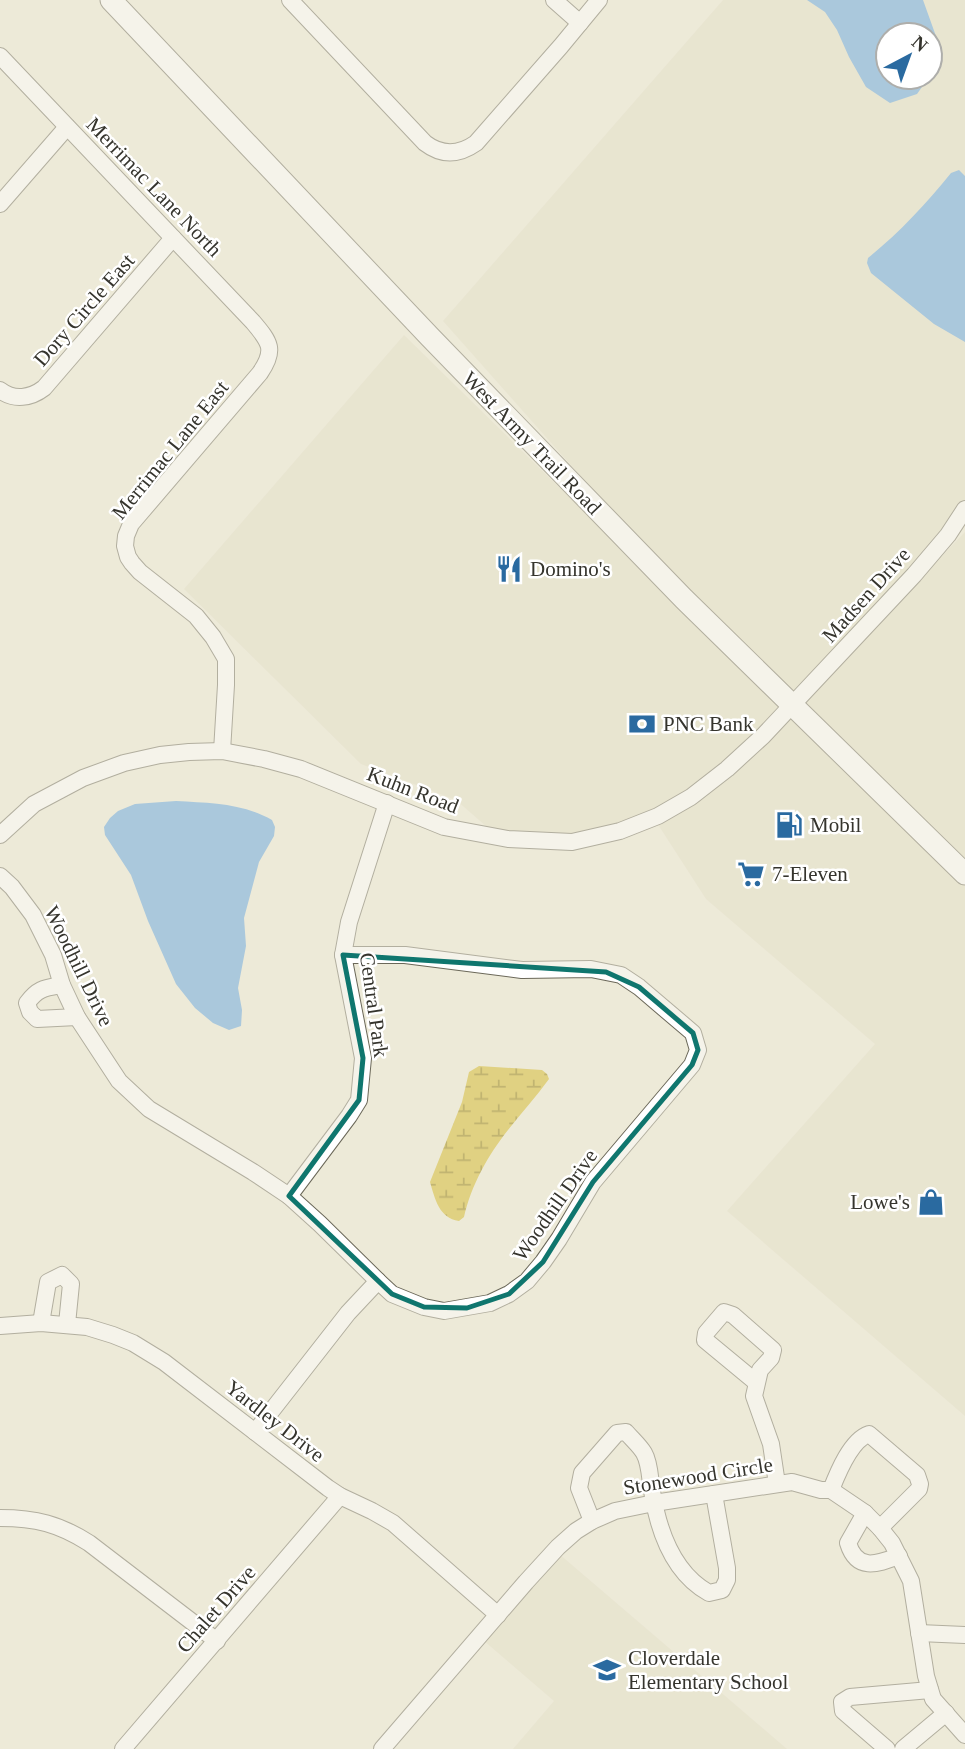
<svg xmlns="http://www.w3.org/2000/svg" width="965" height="1749" viewBox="0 0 965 1749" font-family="'Times New Roman',serif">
  <defs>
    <pattern id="wetland-marsh" width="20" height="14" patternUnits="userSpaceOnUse" patternTransform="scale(1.75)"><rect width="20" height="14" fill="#e0d182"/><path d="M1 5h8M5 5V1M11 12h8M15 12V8" fill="none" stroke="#c1b471"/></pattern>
  </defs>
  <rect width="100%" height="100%" fill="#edead8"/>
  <g fill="#e3dfc6" fill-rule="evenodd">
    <path d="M723 0H965V516L793 696 662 568 443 321ZM888 35H930V77H888Z"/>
    <polygon points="404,335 965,886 965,1416 727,1211 875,1044 706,899 657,823 510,847 456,800 361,764 184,589"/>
    <polygon points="965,532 965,865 799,705"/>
    <polygon points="558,1553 787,1749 513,1749 554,1701 483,1640"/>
  </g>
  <path fill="url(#wetland-marsh)" d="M479 1066 542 1070 547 1074 549 1079C536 1097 521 1113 508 1130 488 1155 471 1186 464 1217L459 1221C439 1218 435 1199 430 1182L462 1102 469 1072Z"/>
  <g fill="#59a0df">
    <polygon points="807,0 923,0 937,39 930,75 930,35 888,35 888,77 929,77 917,94 890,103 866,87 849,57 837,30 825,12"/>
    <path d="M959 170 965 176V342L934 324 871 273 867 263 868 258C899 233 926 204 951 173Z"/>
    <path d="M176 801C210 803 242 803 272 820L275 827 274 836 259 862 244 918 246 946 238 988 242 1010 241 1026 229 1030 213 1023 195 1008 176 984 148 921 131 875 105 835 104 827 110 818 118 811 135 804Z"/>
  </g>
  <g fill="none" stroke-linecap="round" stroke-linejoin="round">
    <defs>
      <g id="minor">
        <path d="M290 0 425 143C442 156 459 155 476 143L561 46 599 0"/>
        <polyline points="554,0 580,23"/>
        <path d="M0 56 253 322C270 342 276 350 260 373L131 524 126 536 125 546 128 557 132 563 140 572 196 616 213 637 226 659V685L222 751"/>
        <polyline points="0,204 67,127"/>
        <path d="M0 390C14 401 31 398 44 388L173 238"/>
        <polyline points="0,835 34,804 83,778 124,763 160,755 189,752 222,751 264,759 301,769 444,827 508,839 572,842 620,831 658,816 691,797 727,769 763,736 914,575 948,535 965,509"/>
        <polyline points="0,876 12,887 33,915 53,955 62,985 77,1017 119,1081 149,1109 253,1172 289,1196 320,1224 378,1281 392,1294 424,1307 444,1311 490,1303 509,1294 527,1281 543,1262 559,1239 593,1182 692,1065 698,1050 693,1033 639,987 621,975 591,969 522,970 405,955 343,955"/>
        <path d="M62 985C45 988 38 988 27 1003L30 1012 37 1019 77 1017"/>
        <polyline points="289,1196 349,1116 359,1100 363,1058 343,955 349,922 387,803"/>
        <polyline points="41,1323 48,1282 62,1275 71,1284 67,1324"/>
        <polyline points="0,1326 41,1323 87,1327 113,1335 133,1343 164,1362 328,1488 340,1496 372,1511 393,1523 498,1615"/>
        <polyline points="757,1383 705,1340 706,1333 724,1312 733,1315 773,1350 771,1358 760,1370 754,1396 771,1444 777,1484"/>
        <polyline points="255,1432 348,1313 378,1281"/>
        <path d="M831 1490C838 1472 851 1440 869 1434L917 1475 920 1484 919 1489 880 1528"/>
        <path d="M865 1513 848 1543C857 1572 877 1564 899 1556"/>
        <path d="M0 1518C36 1518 59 1524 89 1543L217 1641"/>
        <path d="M592 1521 579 1488 582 1473 617 1433 626 1432C632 1439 640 1446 644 1453 650 1463 650 1480 652 1491 658 1529 673 1573 709 1593L722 1590 727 1580V1568L714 1494"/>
        <polyline points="919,1633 965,1635"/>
        <polyline points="123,1749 340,1496"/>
        <polyline points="382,1749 526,1582 558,1547 576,1531 592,1521 615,1511 654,1503 792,1482 821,1490 831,1490 865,1513 880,1528 892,1543 911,1581 926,1676 933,1699 965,1735"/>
        <polyline points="887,1749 843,1711 842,1702 850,1697 930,1690"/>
        <polyline points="903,1749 946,1713"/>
      </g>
      <polyline id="major" points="111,0 430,337 684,599 965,874"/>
    </defs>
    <use href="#minor" stroke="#6b6859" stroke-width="18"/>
    <use href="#major" stroke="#6b6859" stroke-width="23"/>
    <use href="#minor" stroke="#fff" stroke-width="16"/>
    <use href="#major" stroke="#fff" stroke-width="21"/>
  </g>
  <path d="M0 0H965V1749H0ZM343 955 606 972 639 987 693 1033 698 1050 692 1065 593 1182 543 1262 509 1294 467 1308 424 1307 392 1294 289 1196 359 1100 363 1058Z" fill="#edead8" fill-opacity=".55" fill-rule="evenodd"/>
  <path fill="none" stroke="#0f766e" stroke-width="5" stroke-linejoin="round" d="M343 955 606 972 639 987 693 1033 698 1050 692 1065 593 1182 543 1262 509 1294 467 1308 424 1307 392 1294 289 1196 359 1100 363 1058Z"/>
  <defs>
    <symbol id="restaurant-bare" viewBox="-9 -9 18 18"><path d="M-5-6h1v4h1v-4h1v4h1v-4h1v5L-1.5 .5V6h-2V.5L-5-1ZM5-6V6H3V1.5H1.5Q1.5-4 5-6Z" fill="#2a6aa0" stroke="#fff" stroke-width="2.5" paint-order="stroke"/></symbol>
    <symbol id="bank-bare" viewBox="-9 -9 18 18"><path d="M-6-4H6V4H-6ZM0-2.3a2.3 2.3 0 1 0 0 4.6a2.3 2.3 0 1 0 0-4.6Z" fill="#2a6aa0" stroke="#fff" stroke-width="2.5" paint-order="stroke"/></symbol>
    <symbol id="fuel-bare" viewBox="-9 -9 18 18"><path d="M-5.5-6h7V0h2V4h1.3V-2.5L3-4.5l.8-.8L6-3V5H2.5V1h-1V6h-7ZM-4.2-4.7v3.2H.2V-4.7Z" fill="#2a6aa0" stroke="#fff" stroke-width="2.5" paint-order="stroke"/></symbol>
    <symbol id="supermarket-bare" viewBox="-9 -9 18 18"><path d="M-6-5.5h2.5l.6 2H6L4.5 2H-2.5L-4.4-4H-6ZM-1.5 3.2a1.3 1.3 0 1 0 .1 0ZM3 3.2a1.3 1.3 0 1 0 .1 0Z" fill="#2a6aa0" stroke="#fff" stroke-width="2.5" paint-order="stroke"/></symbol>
    <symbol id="shop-bare" viewBox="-9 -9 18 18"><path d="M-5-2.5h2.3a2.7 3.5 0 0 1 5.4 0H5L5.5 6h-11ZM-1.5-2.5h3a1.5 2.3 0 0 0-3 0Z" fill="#2a6aa0" stroke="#fff" stroke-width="2.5" paint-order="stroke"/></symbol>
    <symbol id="school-bare" viewBox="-9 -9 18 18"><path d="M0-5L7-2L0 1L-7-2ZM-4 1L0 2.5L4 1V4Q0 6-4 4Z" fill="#2a6aa0" stroke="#fff" stroke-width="2.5" paint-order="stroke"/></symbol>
  </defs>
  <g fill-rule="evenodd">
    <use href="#restaurant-bare" x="490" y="550" width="38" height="38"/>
    <use href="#bank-bare" x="623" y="705" width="38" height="38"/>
    <use href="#fuel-bare" x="770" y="806" width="38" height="38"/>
    <use href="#supermarket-bare" x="732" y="855" width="38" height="38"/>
    <use href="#shop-bare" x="912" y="1183" width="38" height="38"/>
    <use href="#school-bare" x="588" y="1651" width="38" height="38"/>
  </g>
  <g text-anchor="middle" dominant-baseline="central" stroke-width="5" stroke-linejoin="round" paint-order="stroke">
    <g font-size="21" fill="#35342d" stroke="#fff">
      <text transform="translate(154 187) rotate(46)">Merrimac Lane North</text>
      <text transform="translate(84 310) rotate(-49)">Dory Circle East</text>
      <text transform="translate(532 443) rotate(46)">West Army Trail Road</text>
      <text transform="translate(170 450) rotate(-51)">Merrimac Lane East</text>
      <text transform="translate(866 595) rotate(-48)">Madsen Drive</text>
      <text transform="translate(413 790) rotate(21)">Kuhn Road</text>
      <text transform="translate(79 966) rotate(64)">Woodhill Drive</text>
      <text transform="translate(374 1005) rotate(82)">Central Park</text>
      <text transform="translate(555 1205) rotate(-55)">Woodhill Drive</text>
      <text transform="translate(275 1421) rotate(38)">Yardley Drive</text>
      <text transform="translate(698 1476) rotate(-9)">Stonewood Circle</text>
      <text transform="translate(216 1609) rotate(-49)">Chalet Drive</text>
    </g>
    <g font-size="21" fill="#35342d" stroke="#fff" text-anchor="start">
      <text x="530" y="569">Domino's</text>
      <text x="663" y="724">PNC Bank</text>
      <text x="810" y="825">Mobil</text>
      <text x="772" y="874">7-Eleven</text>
      <text x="910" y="1202" text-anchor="end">Lowe's</text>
      <text x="628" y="1658">Cloverdale<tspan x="628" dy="24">Elementary School</tspan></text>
    </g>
  </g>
  <g transform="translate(909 56) rotate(41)"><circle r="33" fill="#ffffff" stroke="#aeaeab" stroke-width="2"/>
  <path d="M0-5L12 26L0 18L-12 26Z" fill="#2a6aa0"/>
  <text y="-10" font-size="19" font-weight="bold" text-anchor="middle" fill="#35342d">N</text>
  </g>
</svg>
